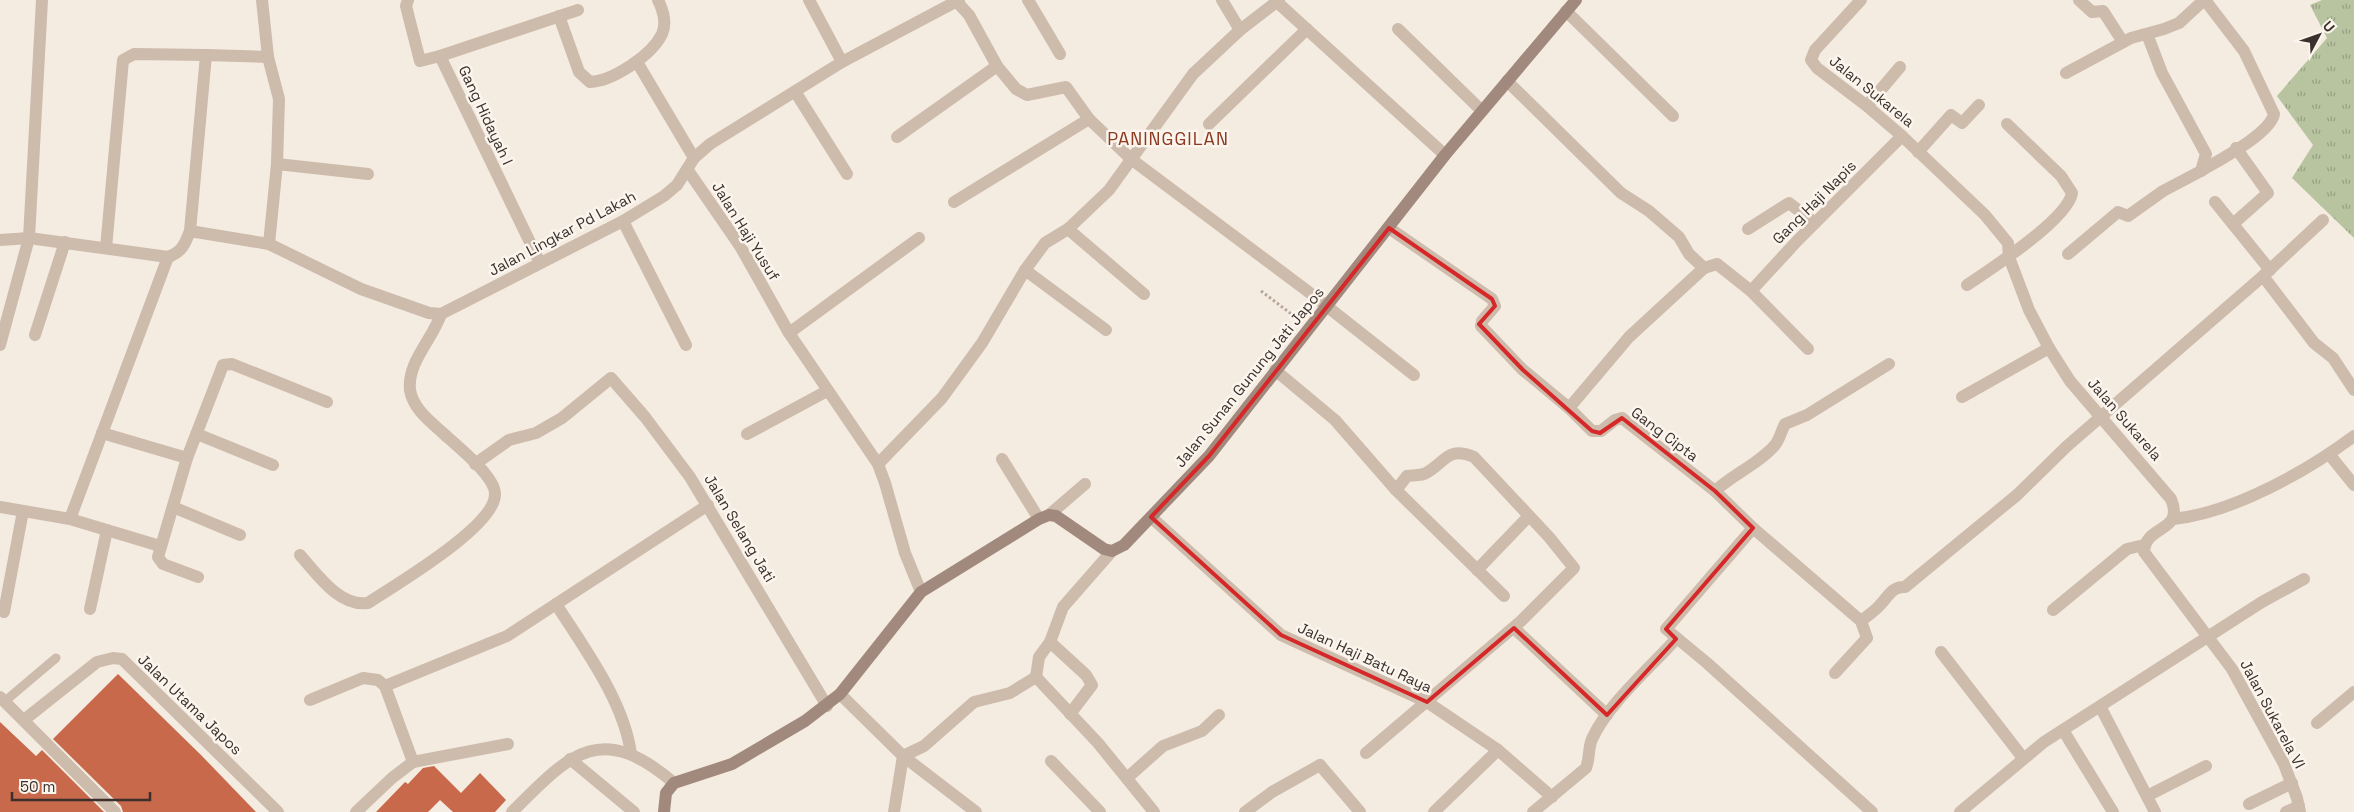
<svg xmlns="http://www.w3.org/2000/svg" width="2354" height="812" viewBox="0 0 2354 812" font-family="'Space Grotesk',sans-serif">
  <defs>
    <pattern id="grass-tufts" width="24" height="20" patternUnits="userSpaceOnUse" patternTransform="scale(1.25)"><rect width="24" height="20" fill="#b8c4a0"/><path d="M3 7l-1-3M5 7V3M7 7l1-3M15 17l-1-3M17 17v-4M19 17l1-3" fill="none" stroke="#97a083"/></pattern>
  </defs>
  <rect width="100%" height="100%" fill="#f4ebe1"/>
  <polygon fill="url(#grass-tufts)" points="2322,0 2354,0 2354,238 2292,178 2313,145 2277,96 2327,38 2310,5"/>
  <g fill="#c8694b">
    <polygon points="118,674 201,755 256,812 123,812 121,806 53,739"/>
    <polygon points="0,722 36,756 42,750 104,812 0,812"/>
    <polygon points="434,766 461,793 480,773 506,800 495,812 453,812 440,800 428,812 376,812 405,782 408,784 423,768"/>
  </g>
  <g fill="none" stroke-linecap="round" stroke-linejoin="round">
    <polyline stroke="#b9a596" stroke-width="3" stroke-dasharray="2.5 2.5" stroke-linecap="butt" points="1261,291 1298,319"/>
    <polyline stroke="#cdbbac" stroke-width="9" points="4,702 56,658"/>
    <g stroke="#cdbbac" stroke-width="12">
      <polyline points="262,0 268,57 279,99 277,164 269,244"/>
      <polyline points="408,0 406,6 420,61 440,56 540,263"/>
      <polyline points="809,0 842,62"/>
      <polyline points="1028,0 1060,54"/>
      <polyline points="1222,0 1240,30"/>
      <path d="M1861 0 1815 50 1811 60 1817 68 1867 106 1902 136 1985 215 2008 243 2009 257 2029 310 2049 348 2070 381 2171 499C2185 533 2145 524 2144 552L2232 669 2284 764 2297 798 2300 812"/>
      <polyline points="2079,0 2092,12 2103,11 2123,42"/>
      <polyline points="956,1 969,15 997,66 1016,89 1027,95 1066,87 1089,119 1131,159 1310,293 1414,375"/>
      <polyline points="1277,2 1445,155"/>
      <polyline points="1566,11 1673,116"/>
      <path d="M559 16 579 72 590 82C613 81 652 55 662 34 667 23 663 10 658 0"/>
      <polyline points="1398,29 1482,111"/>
      <polyline points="440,56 578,10"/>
      <polyline points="637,62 694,158"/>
      <polyline points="2066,73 2131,38 2164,29 2179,23 2204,0"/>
      <polyline points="1507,81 1621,193 1649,211 1679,237 1689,254 1704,268 1717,264 1751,291 1808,349"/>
      <polyline points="796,93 847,174"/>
      <polyline points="1867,106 1900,67"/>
      <polyline points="1209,124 1307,29"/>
      <polyline points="897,137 997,66"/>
      <polyline points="1918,152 1951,115 1962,123 1979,105"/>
      <polyline points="277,164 368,174"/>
      <polyline points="687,169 740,246 789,333 878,464 885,483 905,553 921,592"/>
      <path d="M2201 171C2219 160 2270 134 2274 114L2244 51 2205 0"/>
      <polyline points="954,202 1089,119"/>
      <polyline points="2215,202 2270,270"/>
      <polyline points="623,221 686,345"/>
      <polyline points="2233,224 2268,193 2236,148"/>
      <polyline points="1389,228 1492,299 1495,306 1482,321 1481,326 1523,370 1569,408 1592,431 1601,431 1615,420 1622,418 1715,491 1753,528 1861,621 1867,638 1835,673"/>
      <polyline points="1068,229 1144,294"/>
      <polyline points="1748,229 1789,203 1815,223"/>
      <polyline points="190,231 269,244 361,289 429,313 441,314 623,221 664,196 677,185 694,158 710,144 842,62 959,0"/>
      <path d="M0 240 29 238 168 257C182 252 185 244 190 231L206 55 268 57"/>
      <polyline points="106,248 123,60 134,54 206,55"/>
      <polyline points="2068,254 2118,212 2128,216 2163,191 2201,171 2206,154 2162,73 2147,34"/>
      <polyline points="1025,270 1106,330"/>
      <polyline points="2263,276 2314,343 2333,358 2354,390"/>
      <path d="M1967 285C1991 269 2068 219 2072 193L2061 176 2007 124"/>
      <polyline points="1751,291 1797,241 1902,136"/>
      <polyline points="789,333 919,238"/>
      <polyline points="35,335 65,242"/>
      <polyline points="0,345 29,238 42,0"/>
      <polyline points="1275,370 1335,420 1396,490 1504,596"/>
      <polyline points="1962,397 2049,348"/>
      <polyline points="1569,408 1629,337 1704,268"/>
      <polyline points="102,433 187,458 158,557 163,564 198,577"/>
      <polyline points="197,434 273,465"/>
      <polyline points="747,434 827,391"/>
      <polyline points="2329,454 2354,485"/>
      <polyline points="187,458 223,365 232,364 327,402"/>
      <polyline points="1002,459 1039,519"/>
      <polyline points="475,464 509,440 536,433 562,418 611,378 645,417 690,477 827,706"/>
      <polyline points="878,464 942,398 982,343 1025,270 1045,243 1068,229 1109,190 1193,74 1240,30 1279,0"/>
      <path d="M1715 491C1732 475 1760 463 1775 445 1780 439 1781 431 1785 424L1807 415 1889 364"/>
      <polyline points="0,507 70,519 168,257"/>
      <polyline points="173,507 240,535"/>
      <polyline points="1049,515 1085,484"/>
      <polyline points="1151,517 1281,635 1427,702 1498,750 1552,797"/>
      <polyline points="70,519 160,546"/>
      <path d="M2173 519C2233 513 2307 471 2354 436"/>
      <polyline points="1753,528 1666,629 1707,663 1872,812"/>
      <path d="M300 555C317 574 339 607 368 603 395 585 496 526 495 494 495 476 457 446 444 434 431 422 413 409 410 390 407 362 433 339 441 314"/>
      <polyline points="1477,570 1529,516"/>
      <path d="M556 604C584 648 624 701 631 754"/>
      <polyline points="90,609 107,530"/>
      <polyline points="2053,610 2127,549 2144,545"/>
      <polyline points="4,612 23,511"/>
      <path d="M1861 621C1867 616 1875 611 1880 605 1888 597 1892 586 1905 587L2017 495 2066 447 2263 276 2323 220"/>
      <polyline points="1514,628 1607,715"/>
      <polyline points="1050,642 1086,675 1092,685 1070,714"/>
      <polyline points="1941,652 2023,758"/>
      <polyline points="1036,677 1098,743 1154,812"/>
      <polyline points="1036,677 1039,657 1050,642 1063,607 1112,551"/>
      <polyline points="385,686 507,636 708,505"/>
      <polyline points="840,694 903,756 976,812"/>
      <polyline points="0,697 115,812"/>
      <polyline points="310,700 363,678 378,680 385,686 413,762"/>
      <polyline points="2101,708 2155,812"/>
      <polyline points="24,720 97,662 113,658 122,659 278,812"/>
      <polyline points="2317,723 2354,692"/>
      <polyline points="2063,730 2113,812"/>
      <path d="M1366 753 1521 621 1574 568 1549 537 1474 457C1447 446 1446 462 1426 473 1421 476 1412 475 1407 476L1396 490"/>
      <polyline points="903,756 924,746 974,702 1010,693 1036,677"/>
      <polyline points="570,759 634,812"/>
      <polyline points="1051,761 1100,812"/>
      <polyline points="1127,778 1163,746 1202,731 1219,715"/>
      <polyline points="2147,796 2206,766"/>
      <polyline points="2249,804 2292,783"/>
      <polyline points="356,812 392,778 413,762 508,744"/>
      <path d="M512 812C570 754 600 720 674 783"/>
      <polyline points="894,812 903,756"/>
      <polyline points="1245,812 1272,792 1320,765 1360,812"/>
      <polyline points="1434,812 1498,750"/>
      <path d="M1533 812 1586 768C1590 758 1588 748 1592 739 1607 705 1651 667 1676 639"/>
      <polyline points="1960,812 2044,742 2262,602 2304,579"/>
      <polyline points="2286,812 2299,806"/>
    </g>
    <polyline stroke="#a18a7d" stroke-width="12" points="664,812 666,793 674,783 732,764 805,721 840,694 921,592 1039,519 1049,515 1056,516 1104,549 1112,551 1124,545 1209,456 1445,155 1576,0"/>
  </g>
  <path fill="none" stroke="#d62828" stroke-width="4" stroke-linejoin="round" d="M1389 228 1492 299 1495 306 1479 324 1523 370 1592 431 1600 433 1622 418 1715 491 1753 528 1666 629 1676 639 1607 715 1514 628 1427 702 1281 635 1151 517 1209 456Z"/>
  <g text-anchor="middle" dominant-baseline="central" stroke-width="5" stroke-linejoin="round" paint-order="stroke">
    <g font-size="15" fill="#3b302b" stroke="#fbf5ee">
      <text transform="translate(1872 91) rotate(39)">Jalan Sukarela</text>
      <text transform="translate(486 115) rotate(65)">Gang Hidayah I</text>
      <text transform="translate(1814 202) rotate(-45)">Gang Haji Napis</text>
      <text transform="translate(746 231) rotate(58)">Jalan Haji Yusuf</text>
      <text transform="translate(562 233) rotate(-28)">Jalan Lingkar Pd Lakah</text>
      <text transform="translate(1249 377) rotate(-51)">Jalan Sunan Gunung Jati Japos</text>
      <text transform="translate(2125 419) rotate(49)">Jalan Sukarela</text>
      <text transform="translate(1665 434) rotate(37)">Gang Cipta</text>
      <text transform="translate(740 528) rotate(59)">Jalan Selang Jati</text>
      <text transform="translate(1365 657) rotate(25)">Jalan Haji Batu Raya</text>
      <text transform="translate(190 704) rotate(44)">Jalan Utama Japos</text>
      <text transform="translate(2273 714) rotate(62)">Jalan Sukarela VI</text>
    </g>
    <g font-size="18" letter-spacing="1" fill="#8c3b22" stroke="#fbf5ee">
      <text x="1168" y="138">PANINGGILAN</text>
    </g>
  </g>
  <g transform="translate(2319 35) rotate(49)" stroke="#fbf5ee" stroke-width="4" paint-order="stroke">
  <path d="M0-4L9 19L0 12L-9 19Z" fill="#3b302b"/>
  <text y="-8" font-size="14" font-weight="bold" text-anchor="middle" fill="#3b302b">U</text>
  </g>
  <path d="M12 792v8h138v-8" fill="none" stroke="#3b302b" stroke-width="2.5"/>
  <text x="20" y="792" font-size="15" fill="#3b302b" stroke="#fbf5ee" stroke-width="4" paint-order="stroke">50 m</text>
</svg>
